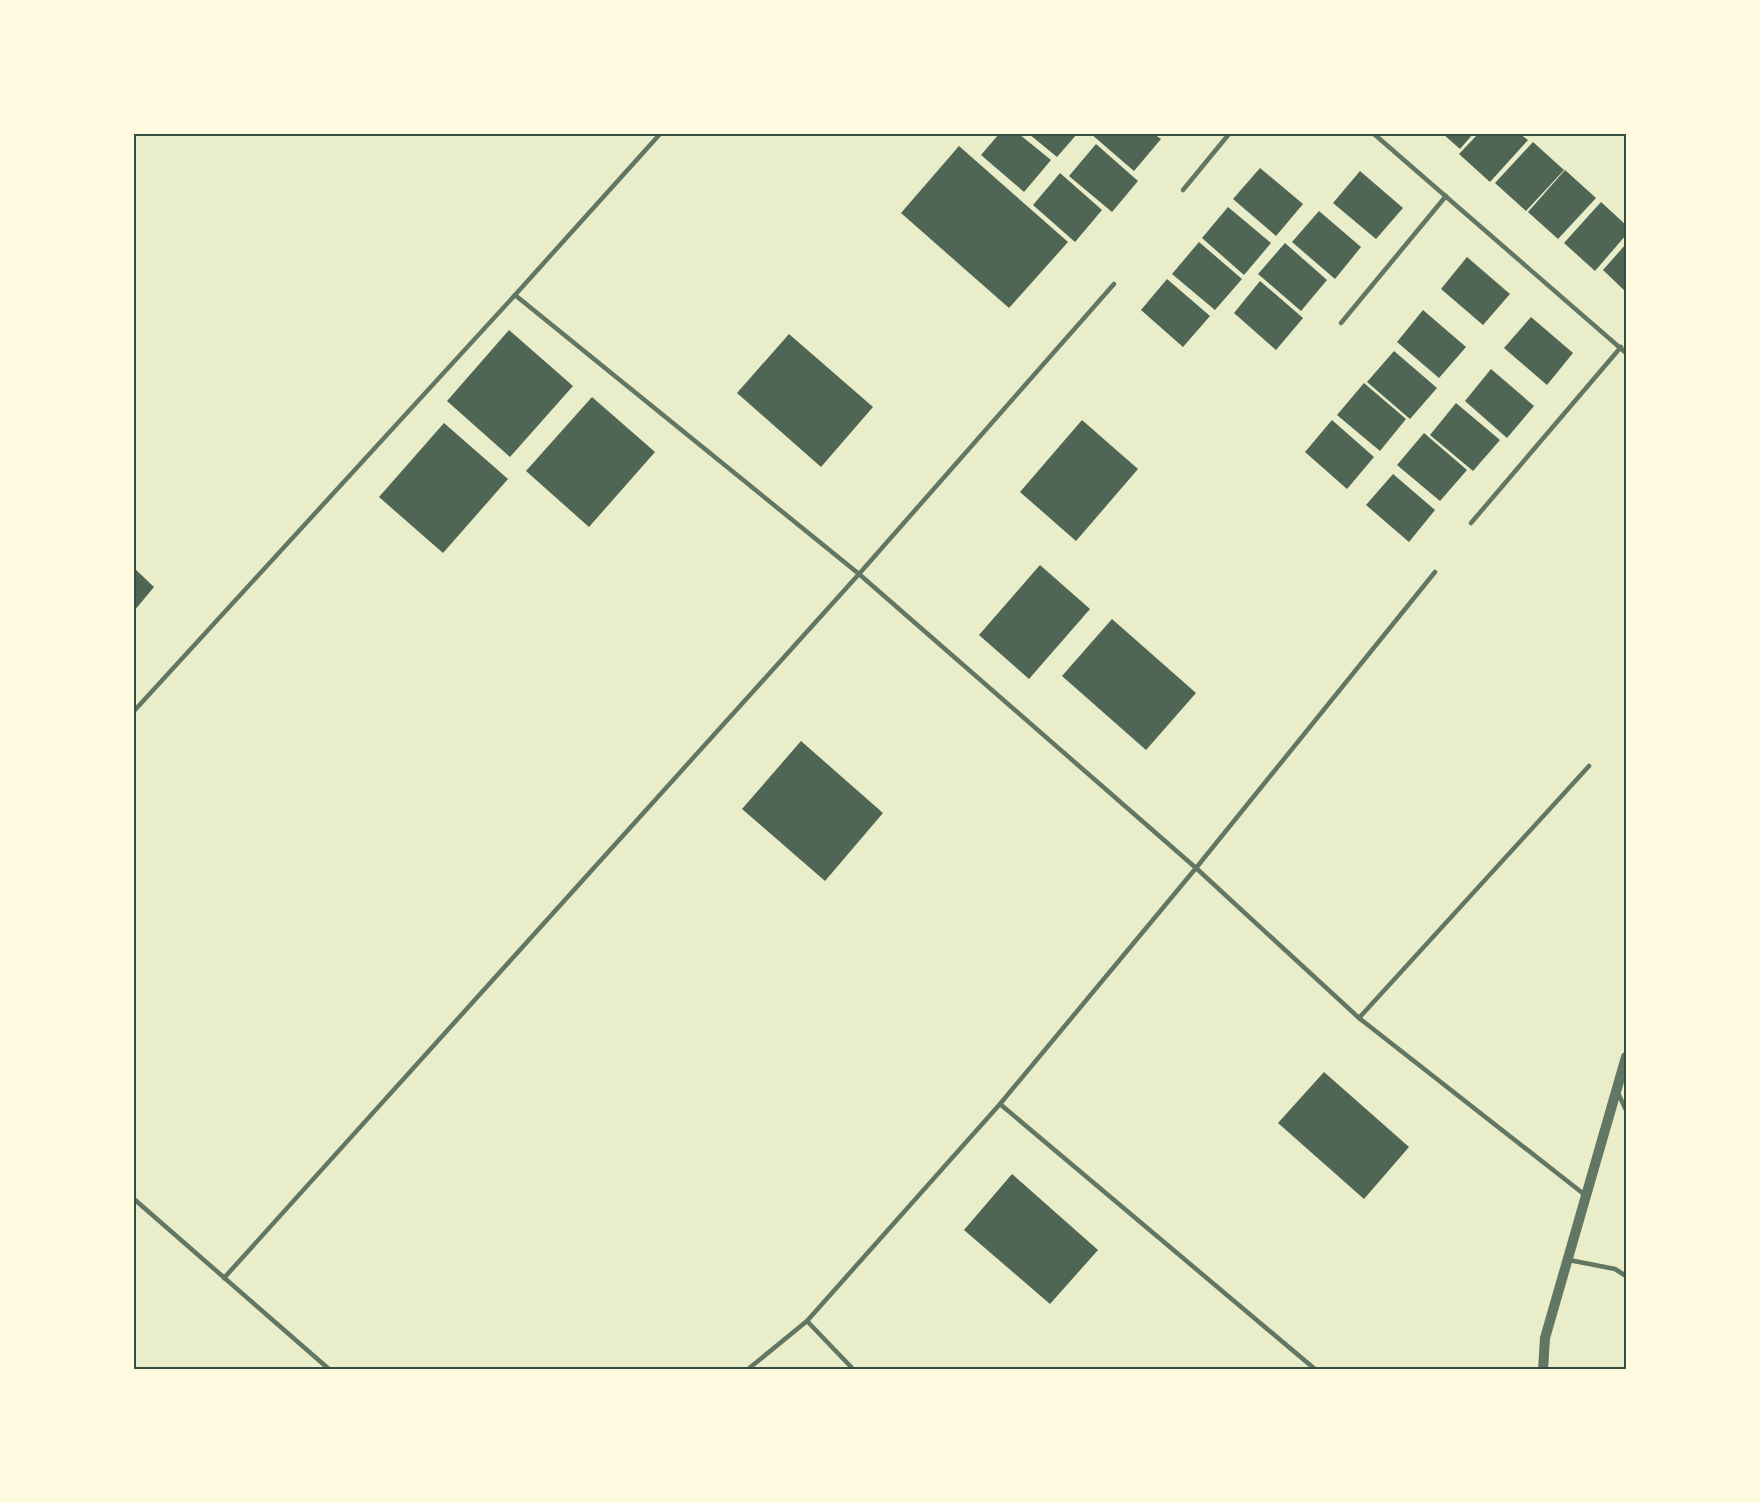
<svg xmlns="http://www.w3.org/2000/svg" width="1760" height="1503" viewBox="0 0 1760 1503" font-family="'Nunito Sans',sans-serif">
  <rect width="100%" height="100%" fill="#e9edc9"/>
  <g fill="#4f6655">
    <polygon points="999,134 1019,134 1051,160 1024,192 981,155"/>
    <polygon points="1029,134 1077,134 1057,157"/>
    <polygon points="1091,134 1154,134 1161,139 1134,171"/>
    <polygon points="1443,134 1473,134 1460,149"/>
    <polygon points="1478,134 1520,134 1528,140 1490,182 1459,154"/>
    <polygon points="1533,142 1564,170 1526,211 1495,183"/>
    <polygon points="1096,144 1138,181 1112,212 1069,176"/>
    <polygon points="959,146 1068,242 1009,308 901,213"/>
    <polygon points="1260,168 1303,204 1276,236 1233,199"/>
    <polygon points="1565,170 1596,198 1558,239 1528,212"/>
    <polygon points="1360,171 1403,208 1376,239 1333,203"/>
    <polygon points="1060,173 1102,210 1075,242 1033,205"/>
    <polygon points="1601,202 1626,225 1626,235 1595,271 1564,243"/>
    <polygon points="1228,207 1271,243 1244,275 1202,238"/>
    <polygon points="1319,211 1361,247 1335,279 1292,242"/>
    <polygon points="1199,242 1242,279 1215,310 1172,274"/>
    <polygon points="1285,243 1327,280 1301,311 1258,274"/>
    <polygon points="1626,244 1626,292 1603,270"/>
    <polygon points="1467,257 1510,294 1483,325 1441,289"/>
    <polygon points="1167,279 1210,316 1183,347 1141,310"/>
    <polygon points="1260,281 1303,318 1276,350 1234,313"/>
    <polygon points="1423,310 1466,347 1439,378 1397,342"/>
    <polygon points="1531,317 1573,353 1547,385 1504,348"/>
    <polygon points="509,330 573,386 510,457 447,401"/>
    <polygon points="789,334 873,407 821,467 737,393"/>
    <polygon points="1394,351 1437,388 1410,419 1367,382"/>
    <polygon points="1491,369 1534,406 1507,438 1465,401"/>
    <polygon points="1364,383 1406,419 1380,451 1337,415"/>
    <polygon points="592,397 655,452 589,527 526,471"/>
    <polygon points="1456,403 1500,440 1473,471 1430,435"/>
    <polygon points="1082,420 1138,469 1076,541 1020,492"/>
    <polygon points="1332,420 1374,457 1347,489 1305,452"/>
    <polygon points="444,423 508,479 443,553 379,497"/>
    <polygon points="1424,433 1467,470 1440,501 1397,465"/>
    <polygon points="1393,474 1435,510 1409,542 1366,505"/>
    <polygon points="1040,565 1090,609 1029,679 979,635"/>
    <polygon points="134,568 154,587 134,611"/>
    <polygon points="1112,619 1196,693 1146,750 1062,676"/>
    <polygon points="801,741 883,813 825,881 742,809"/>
    <polygon points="1324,1072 1409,1147 1364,1199 1278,1123"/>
    <polygon points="1012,1174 1098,1250 1050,1304 964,1230"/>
  </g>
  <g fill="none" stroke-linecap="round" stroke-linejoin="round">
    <g stroke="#617663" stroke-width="4.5">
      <polyline points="1374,134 1626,353"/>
      <polyline points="1183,190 1229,134"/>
      <polyline points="515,295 859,574 1196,868 1359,1018 1585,1195"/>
      <polyline points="1341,323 1446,196"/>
      <polyline points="1471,523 1621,347"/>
      <polyline points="134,711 515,295 660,134"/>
      <polyline points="1359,1018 1589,766"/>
      <polyline points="1618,1093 1626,1110"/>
      <polyline points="1000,1104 1316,1370"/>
      <polyline points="134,1199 330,1370"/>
      <polyline points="1569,1260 1615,1269 1626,1276"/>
      <polyline points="224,1278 859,574 1114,284"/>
      <polyline points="807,1321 854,1370"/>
      <polyline points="747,1370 807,1321 1000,1104 1196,868 1435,572"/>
    </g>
    <polyline stroke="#617663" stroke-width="10" points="1543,1370 1545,1338 1626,1057"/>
  </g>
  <rect width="1760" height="1503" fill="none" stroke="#fefae0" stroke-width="270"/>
  <rect x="135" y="135" width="1490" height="1233" fill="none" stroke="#344e41" stroke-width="2"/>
</svg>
